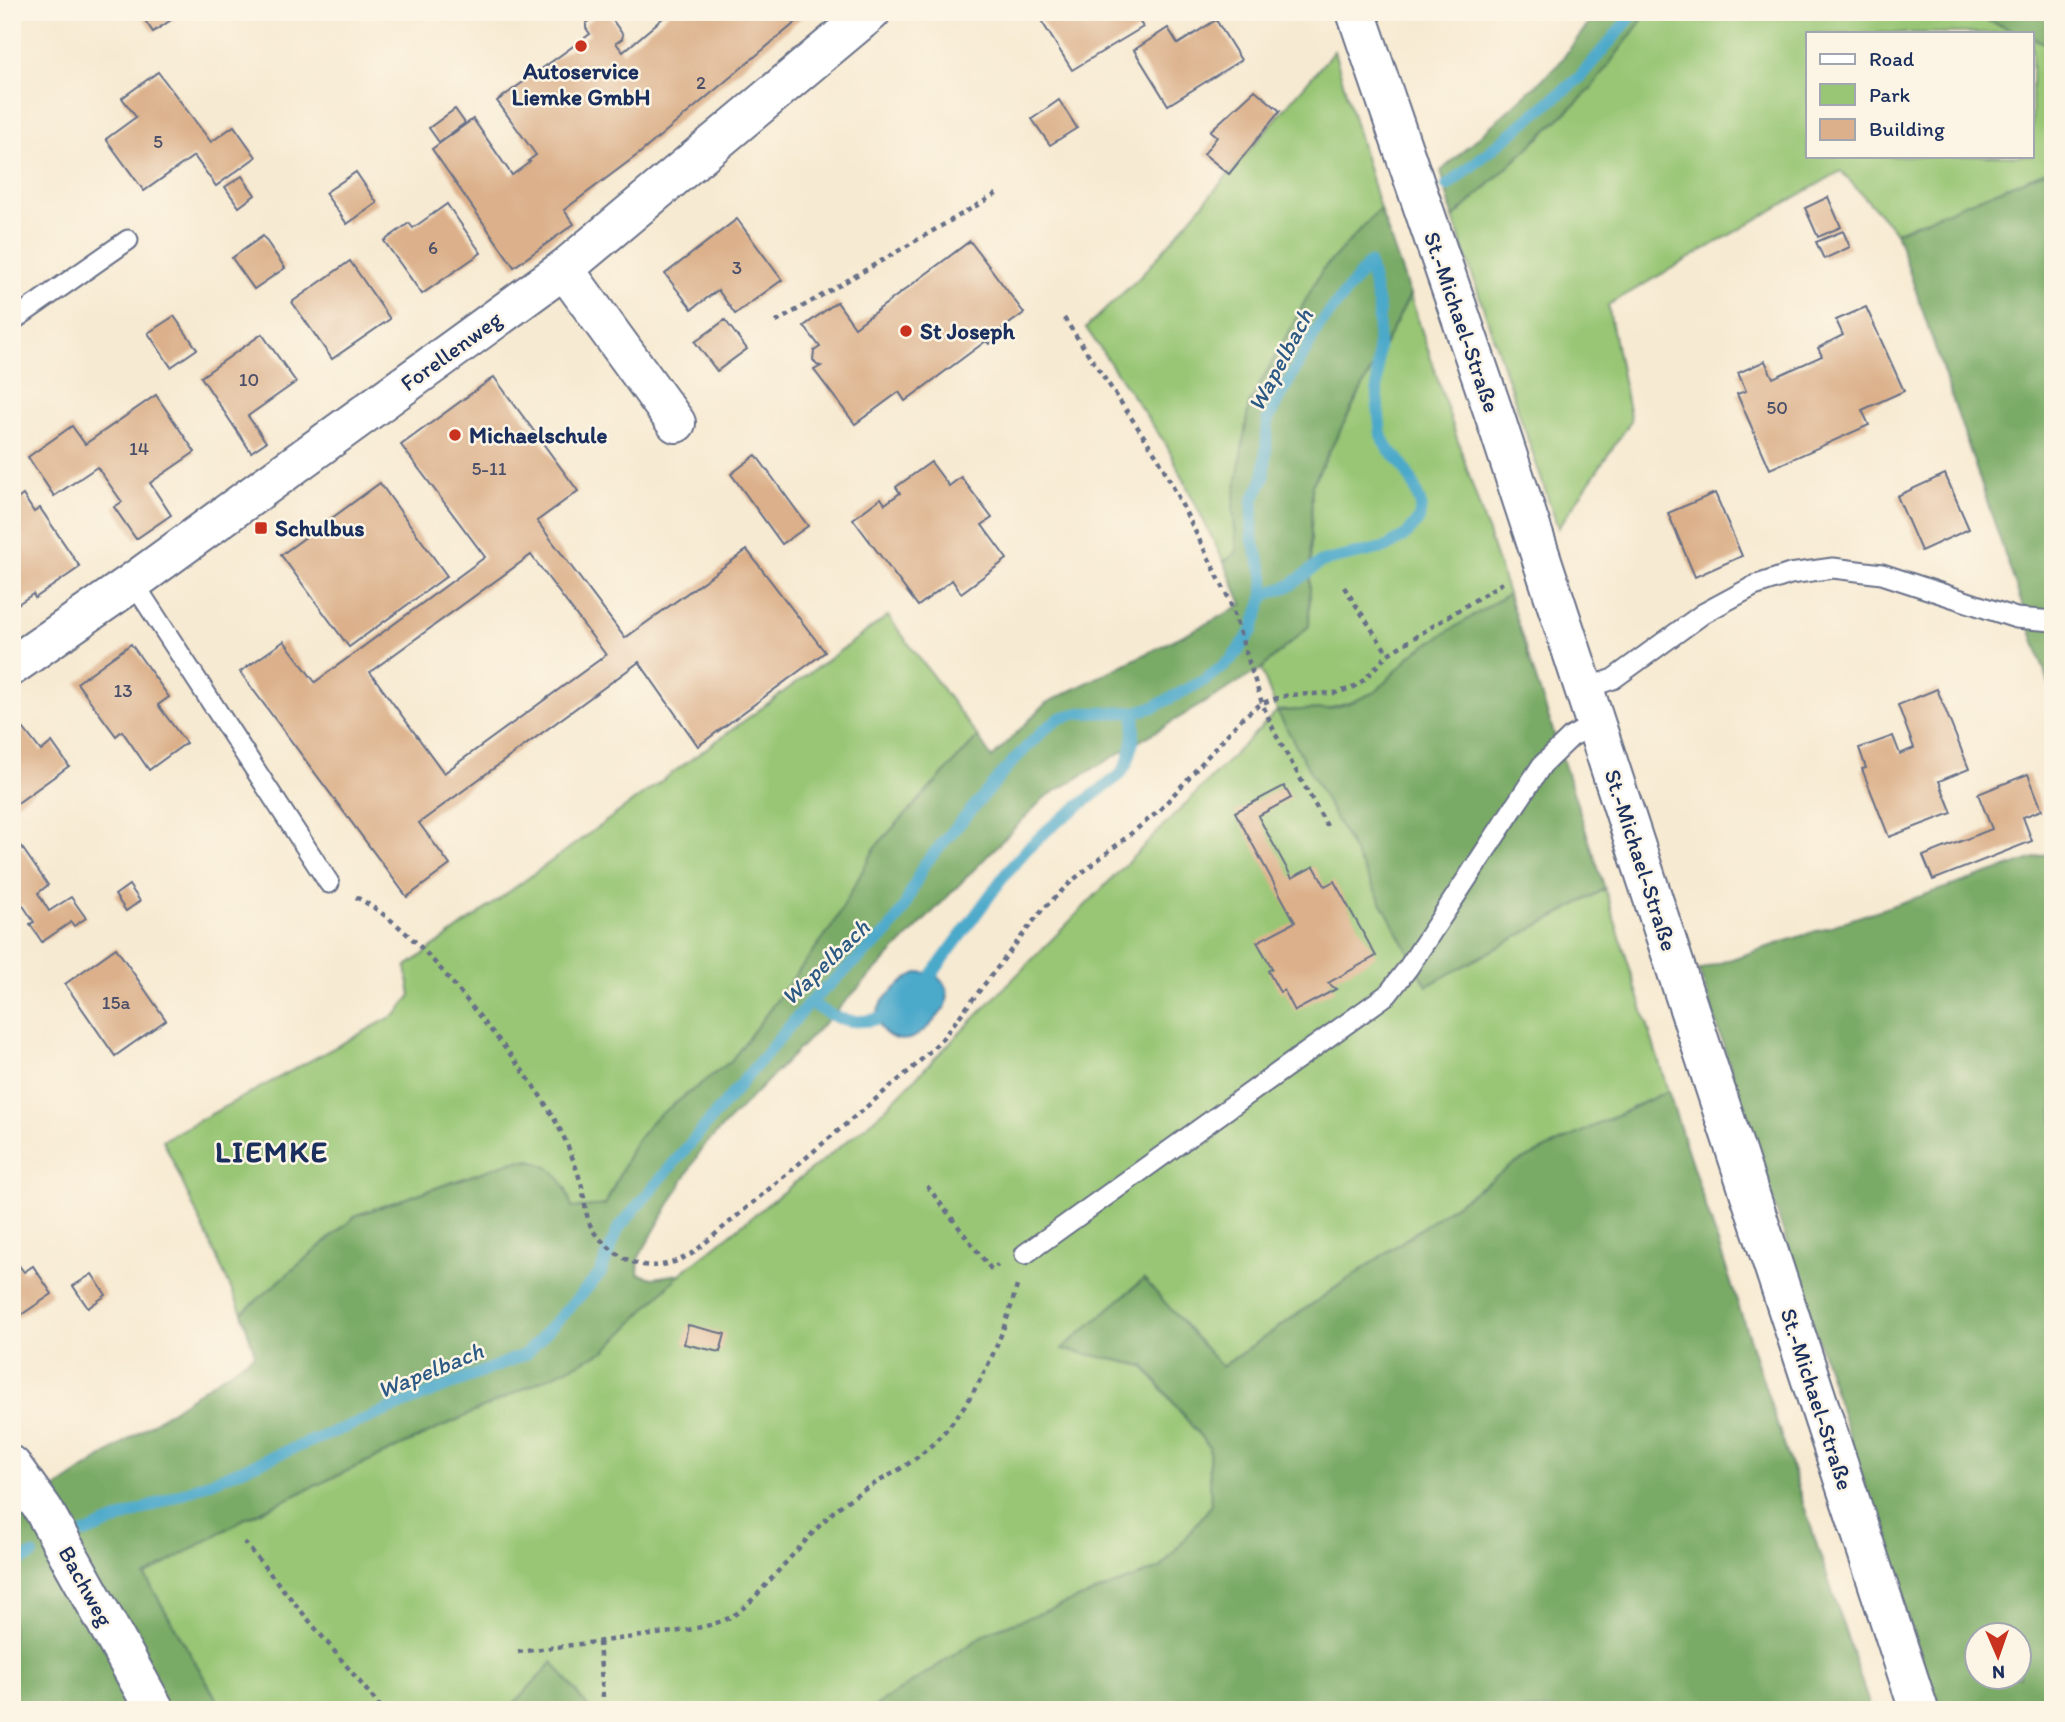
<svg xmlns="http://www.w3.org/2000/svg" width="2065" height="1722" viewBox="0 0 2065 1722" font-family="Itim,sans-serif">
  <rect width="100%" height="100%" fill="#fcf5e5"/>
  <filter id="ink" filterUnits="userSpaceOnUse"><feTurbulence type="fractalNoise" baseFrequency=".0143" numOctaves="2"/><feDisplacementMap in="SourceGraphic" scale="14" xChannelSelector="R" yChannelSelector="G"/><feConvolveMatrix kernelMatrix="1 2 1 2 8 2 1 2 1" color-interpolation-filters="sRGB"/></filter>
  <filter id="wash" filterUnits="userSpaceOnUse"><feTurbulence type="fractalNoise" baseFrequency=".00686" numOctaves="4" result="noise"/><feDisplacementMap in="SourceGraphic" scale="28" xChannelSelector="R" yChannelSelector="G"/><feGaussianBlur stdDeviation="1.57" result="paint"/><feColorMatrix in="noise" values="0 0 0 0 0 0 0 0 0 0 0 0 0 0 0 0 0 1.4 0 .05"/><feComposite in="paint" operator="in"/></filter>
  <g filter="url(#wash)">
    <rect width="100%" height="100%" fill="#f7ead2"/>
    <g fill="#98c674" stroke="#5a7a69" stroke-width="2">
      <polygon points="1654,12 1965,12 2020,33 1808,33 1808,156 2032,156 2032,38 2053,46 2053,168 1896,232 1841,171 1608,305 1631,421 1558,528 1453,218 1589,91 1645,16"/>
      <polygon points="1334,51 1380,209 1322,270 1233,506 1237,552 1224,562 1167,446 1086,328 1142,275"/>
      <polygon points="1410,295 1508,594 1412,654 1377,691 1350,703 1327,709 1278,711 1427,986 1605,889 1668,1091 1514,1164 1221,1367 1143,1280 1063,1348 1143,1366 1209,1447 1211,1506 1161,1568 989,1632 870,1710 590,1710 553,1662 508,1710 223,1710 145,1576 244,1519 605,1351 680,1274 876,1118 1277,711 1261,669 1309,626 1312,485"/>
      <polygon points="888,616 978,737 876,846 833,925 731,1061 653,1120 634,1144 605,1205 571,1209 566,1188 533,1160 514,1161 357,1215 242,1313 163,1140 397,1014 411,995 406,967"/>
    </g>
    <g fill="#7aab66" stroke="#4a6d62" stroke-width="2" fill-rule="evenodd">
      <polygon points="1597,12 1654,12 1645,16 1589,91 1453,218 1441,171 1557,66"/>
      <polygon points="1965,12 2053,12 2053,46 2032,38 2032,33 2020,33"/>
      <polygon points="2053,168 2053,696 1896,232"/>
      <path d="M1380 209 1410 295 1312 485 1309 626 1261 669 1044 798 702 1148 639 1257 638 1274 653 1278 680 1274 605 1351 244 1519 145 1576 223 1710H12V1518L255 1354 242 1313 357 1215 514 1161C551 1158 563 1176 572 1208L605 1205 634 1144 653 1120 731 1061 833 925 876 846 978 737 992 758 1046 703 1222 616 1242 604 1224 562 1237 552 1233 506 1249 404 1322 270Z"/>
      <polygon points="1508,594 1605,889 1427,986 1277,711 1327,709 1350,703 1377,691 1412,654"/>
      <path d="M2053 852V1710H1937L1699 970ZM1978 1634H2020V1676H1978Z"/>
      <polygon points="1668,1091 1871,1710 870,1710 989,1632 1161,1568 1211,1506 1209,1447 1144,1366 1062,1349 1144,1279 1222,1367 1514,1164"/>
      <polygon points="553,1662 590,1710 508,1710"/>
    </g>
    <path fill="#4ba9ca" stroke="#336c94" stroke-width="2" d="M921 972C940 973 952 987 946 1006 938 1017 926 1031 914 1037 897 1046 874 1032 878 1012 880 1001 890 993 898 986 906 980 911 974 921 972Z"/>
    <g fill="none" stroke-linecap="round" stroke-linejoin="round">
      <g stroke="#4ba9ca" stroke-width="12">
        <polyline points="1447,186 1579,78 1635,12"/>
        <polyline points="1264,595 1291,585 1321,562 1387,547 1407,534 1419,519 1421,505 1413,483 1400,461 1387,448 1381,435 1377,397 1379,310 1369,263"/>
        <path d="M925 984 1007 872 1027 849 1052 826 1120 775C1134 755 1134 736 1135 712"/>
        <path d="M810 1002C838 1023 858 1026 891 1015"/>
        <polyline points="85,1533 526,1354 600,1274 618,1229 810,1002 888,932 903,910 923,866 1015,759 1045,729 1060,718 1079,713 1135,712 1154,707 1205,680 1231,660 1252,631 1264,595 1264,576 1252,538 1253,500 1264,478 1268,419 1319,326 1369,263"/>
        <polyline points="12,1564 33,1555"/>
      </g>
    </g>
    <g id="blocks">
      <g fill="#dbb08a" fill-rule="evenodd">
        <polygon points="148,12 179,12 180,14 153,32 142,16"/>
        <polygon points="602,12 607,12 623,35 622,39 616,43 623,52 670,12 808,12 640,153 564,210 574,224 514,267 432,149 473,119 512,175 530,162 528,161 536,155 497,101 590,34 586,28 586,23"/>
        <polygon points="1046,12 1133,12 1143,27 1072,70 1039,17"/>
        <polygon points="1216,20 1241,60 1168,105 1134,50 1168,28 1178,44"/>
        <polygon points="158,72 211,142 234,126 256,157 216,186 194,156 144,191 106,139 136,117 122,98"/>
        <polygon points="1255,90 1280,111 1229,174 1204,154 1217,137 1210,131"/>
        <polygon points="1059,100 1077,128 1050,145 1032,119"/>
        <polygon points="455,109 465,123 439,142 429,128"/>
        <polygon points="356,172 377,203 347,224 325,193"/>
        <polygon points="242,176 255,195 239,207 225,187"/>
        <polygon points="1828,197 1841,227 1818,237 1805,208"/>
        <polygon points="447,204 481,253 422,294 384,241 409,223 413,228"/>
        <polygon points="737,219 782,280 735,314 718,290 692,309 665,274"/>
        <polygon points="1843,231 1850,247 1824,259 1816,242"/>
        <polygon points="263,236 285,268 254,289 232,258"/>
        <polygon points="970,241 1024,313 1002,329 1005,333 989,344 986,341 905,401 899,392 855,424 814,370 821,366 817,365 813,360 814,351 820,347 804,326 837,302 855,327"/>
        <polygon points="350,261 390,319 332,359 292,302"/>
        <polygon points="1866,307 1904,391 1862,410 1869,425 1770,469 1737,394 1746,391 1738,373 1765,361 1773,378 1822,356 1818,348 1843,335 1836,320"/>
        <polygon points="174,316 197,349 171,367 148,333"/>
        <polygon points="725,320 747,349 717,371 695,342"/>
        <polygon points="262,334 296,382 248,416 266,442 251,452 201,377"/>
        <path d="M494 377 578 491 537 521 625 638 747 550 825 652 698 746 639 662 419 823 450 865 407 897 240 672 284 641 315 682 485 557 401 445ZM531 555 606 655 444 773 370 672Z"/>
        <polygon points="156,395 195,452 150,483 171,515 136,539 114,507 122,502 97,467 54,496 28,457 72,426 85,444"/>
        <polygon points="756,455 808,526 782,544 731,474"/>
        <polygon points="931,462 949,486 961,477 992,518 982,525 1007,559 961,593 952,580 918,606 853,519 881,498 885,504 900,493 896,487"/>
        <polygon points="1945,474 1969,529 1921,551 1897,496"/>
        <polygon points="380,483 447,576 349,647 281,555"/>
        <polygon points="1715,493 1742,556 1695,577 1668,513"/>
        <polygon points="23,495 34,512 40,508 80,567 35,598 33,594 12,608 12,503"/>
        <polygon points="131,644 169,697 158,705 186,743 149,770 122,731 116,736 77,683"/>
        <polygon points="1937,689 1969,769 1939,781 1952,813 1889,837 1862,769 1866,768 1859,748 1893,736 1900,754 1914,748 1898,705"/>
        <polygon points="24,729 41,751 52,742 69,766 12,807 12,738"/>
        <polygon points="2028,774 2042,810 2023,817 2032,841 1933,880 1923,856 1992,829 1978,794"/>
        <polygon points="1284,786 1291,798 1258,816 1292,878 1314,866 1325,886 1334,881 1376,956 1328,983 1336,989 1295,1011 1284,990 1280,992 1278,989 1268,971 1272,968 1257,942 1295,922 1235,812"/>
        <polygon points="16,839 48,885 38,893 49,911 71,897 86,918 74,926 71,922 42,942 30,924 34,922 22,904 12,910 12,842"/>
        <polygon points="129,885 140,901 126,911 115,895"/>
        <polygon points="116,948 166,1020 115,1056 65,984"/>
        <polygon points="12,1256 24,1272 33,1266 52,1294 12,1321"/>
        <polygon points="92,1274 106,1295 88,1308 73,1286"/>
        <polygon points="688,1325 725,1334 720,1352 684,1344"/>
      </g>
    </g>
  </g>
  <g filter="url(#ink)">
    <use href="#blocks" fill-opacity="0" stroke="#687087" stroke-width="2"/>
    <g fill="none" stroke-linecap="round" stroke-linejoin="round">
      <defs>
        <g id="lane">
          <polyline points="12,321 128,240"/>
          <polyline points="133,582 329,883"/>
          <polyline points="1584,689 1613,679 1704,613 1754,586 1790,574 1833,568 1882,574 2016,618 2053,621"/>
          <polyline points="1025,1254 1388,994 1408,968 1542,765 1571,737 1596,723"/>
        </g>
        <g id="street">
          <polyline points="1356,12 1494,414 1919,1710"/>
          <polyline points="564,269 676,423"/>
          <polyline points="12,666 133,582 564,269 871,12"/>
          <polyline points="12,1466 43,1509 155,1710"/>
        </g>
      </defs>
      <use href="#lane" stroke="#687087" stroke-width="23"/>
      <use href="#street" stroke="#687087" stroke-width="42"/>
      <g stroke="#687087" stroke-width="4.5" stroke-dasharray="5 5" stroke-linecap="butt">
        <polyline points="1064,318 1159,459 1229,599 1262,703 1276,735 1327,826"/>
        <polyline points="776,322 998,193"/>
        <polyline points="1344,587 1388,654"/>
        <path d="M356 897C410 926 447 976 485 1023 515 1060 546 1098 566 1142 572 1156 578 1172 582 1187 586 1205 585 1223 598 1237 628 1268 655 1275 693 1253L916 1065 942 1039 1042 910 1073 880 1159 811 1242 718 1262 703 1288 695 1335 693 1352 688 1364 680 1388 654 1507 580"/>
        <polyline points="927,1186 991,1269 998,1265"/>
        <polyline points="244,1542 383,1710"/>
        <polyline points="599,1642 604,1710"/>
        <path d="M518 1652 688 1630C702 1627 716 1624 729 1618 746 1609 759 1592 772 1578 791 1557 810 1535 830 1515 857 1489 891 1478 919 1456 971 1414 1002 1344 1018 1282"/>
      </g>
      <use href="#lane" stroke="#fff" stroke-width="19"/>
      <use href="#street" stroke="#fff" stroke-width="38"/>
    </g>
  </g>
  <g fill="#c8321e" stroke="#fcf5e5" stroke-width="2.5">
    <circle cx="581" cy="46" r="7"/>
    <circle cx="906" cy="331" r="7"/>
    <circle cx="455" cy="435" r="7"/>
    <rect x="254" y="521" width="14" height="14" rx="3.5"/>
  </g>
  <g text-anchor="middle" dominant-baseline="central" stroke-width="5" stroke-linejoin="round" paint-order="stroke">
    <g font-size="19" fill="#4b4f69">
      <text x="701" y="82">2</text>
      <text x="158" y="141">5</text>
      <text x="433" y="247">6</text>
      <text x="737" y="267">3</text>
      <text x="249" y="379">10</text>
      <text x="1777" y="407">50</text>
      <text x="139" y="448">14</text>
      <text x="489" y="468">5-11</text>
      <text x="123" y="690">13</text>
      <text x="116" y="1002">15a</text>
    </g>
    <g font-size="23" font-weight="bold" fill="#1b2f5e" stroke="#fcf5e5" text-anchor="start">
      <text x="581" y="71" text-anchor="middle">Autoservice<tspan x="581" dy="26">Liemke GmbH</tspan></text>
      <text x="920" y="331">St Joseph</text>
      <text x="469" y="435">Michaelschule</text>
      <text x="275" y="528">Schulbus</text>
    </g>
    <g font-size="23" fill="#1b2f5e" stroke="#fcf5e5">
      <text transform="translate(1462 322) rotate(71)">St.-Michael-Straße</text>
      <text transform="translate(451 351) rotate(-36)">Forellenweg</text>
      <text transform="translate(1641 860) rotate(72)">St.-Michael-Straße</text>
      <text transform="translate(1817 1399) rotate(72)">St.-Michael-Straße</text>
      <text transform="translate(86 1586) rotate(61)">Bachweg</text>
    </g>
    <g font-size="24" font-style="italic" fill="#2c5a84" stroke="#fcf5e5">
      <text transform="translate(1280 360) rotate(-62)">Wapelbach</text>
      <text transform="translate(825 962) rotate(-44)">Wapelbach</text>
      <text transform="translate(430 1370) rotate(-22)">Wapelbach</text>
    </g>
    <g font-size="30" font-weight="bold" letter-spacing="2" fill="#1b2f5e" stroke="#fcf5e5">
      <text x="272" y="1151">LIEMKE</text>
    </g>
  </g>
  <rect width="2065" height="1722" fill="none" stroke="#fcf5e5" stroke-width="42"/>
  <rect x="1806" y="32" width="228" height="126" fill="#fcf5e5" stroke="#a2a6af" stroke-width="2"/>
  <rect x="1820" y="54" width="35" height="10" fill="#ffffff" stroke="#a2a6af" stroke-width="2"/>
  <text x="1869" y="66" font-size="21" fill="#1b2f5e">Road</text>
  <rect x="1820" y="84" width="35" height="21" fill="#98c674" stroke="#a2a6af" stroke-width="2"/>
  <text x="1869" y="102" font-size="21" fill="#1b2f5e">Park</text>
  <rect x="1820" y="119" width="35" height="21" fill="#dbb08a" stroke="#a2a6af" stroke-width="2"/>
  <text x="1869" y="136" font-size="21" fill="#1b2f5e">Building</text>
  <g transform="translate(1998 1656) rotate(178)"><circle r="33" fill="#fcf5e5" stroke="#a2a6af" stroke-width="2"/>
  <path d="M0-5L12 26L0 18L-12 26Z" fill="#c8321e"/>
  <text y="-10" font-size="19" font-weight="bold" text-anchor="middle" fill="#1b2f5e">N</text>
  </g>
</svg>
